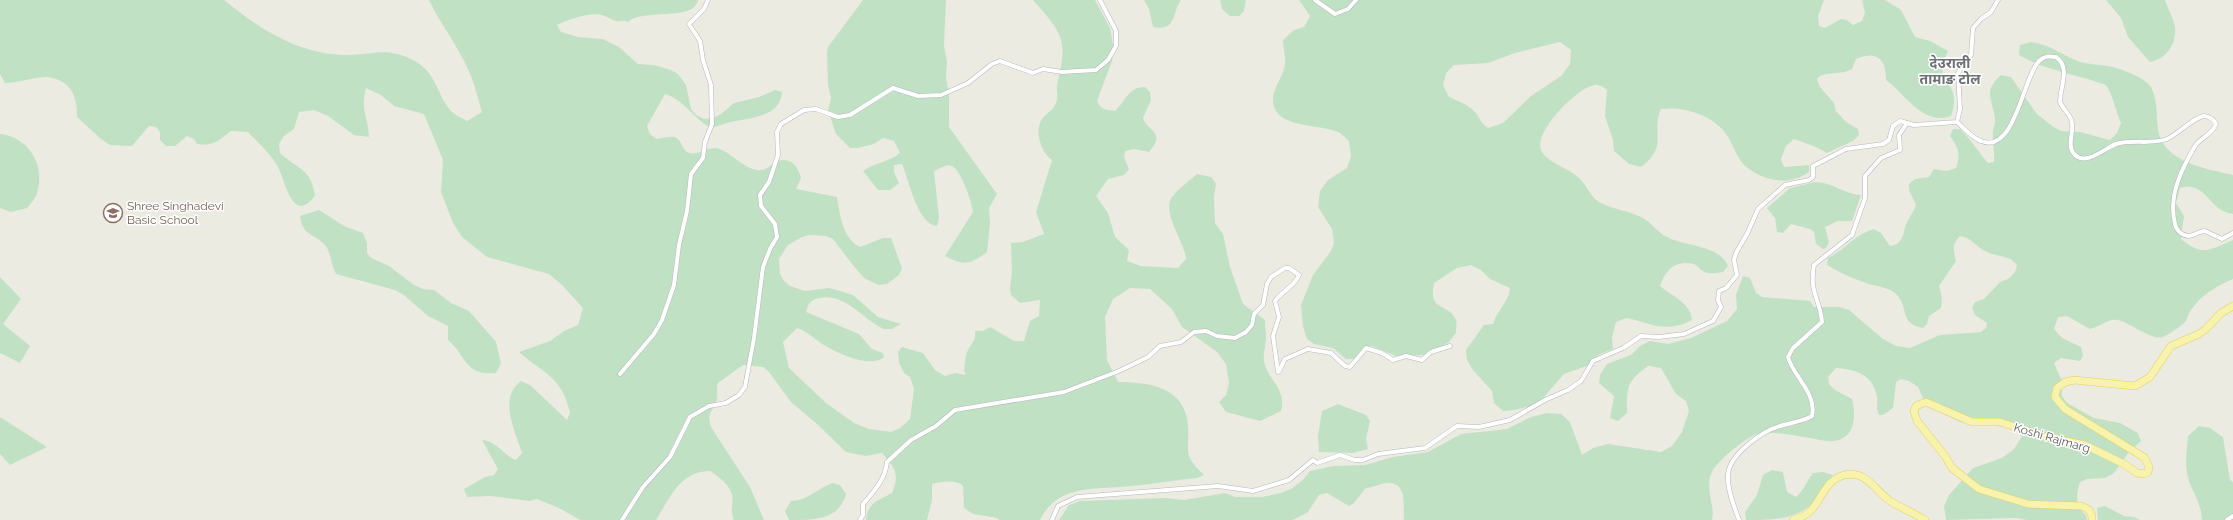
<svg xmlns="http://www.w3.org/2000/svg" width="2233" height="520" viewBox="0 0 2233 520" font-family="Raleway,'Noto Sans Devanagari',sans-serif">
  <rect width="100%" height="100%" fill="#ecebe2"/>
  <g fill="#c1e1c5" fill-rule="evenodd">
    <path d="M0 0H224C260 29 298 54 346 55 372 55 383 47 409 58 438 71 434 91 451 111 455 115 462 118 467 121L482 112C477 96 474 80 466 65 455 42 440 23 429 0H698C694 22 642 8 628 22 624 19 621 22 616 21 611 20 607 16 602 15 590 12 567 20 557 25L561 32 578 37 603 39 619 47 638 64 654 65 671 70 678 74 686 85 691 109 696 115 704 119 713 118 721 114 734 103 759 97 775 90 782 92C781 115 754 118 736 121 727 122 719 126 711 128 694 119 683 99 665 94L647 126 650 134 657 139C662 138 671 136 675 137 682 140 682 151 689 153 700 156 709 144 722 150 733 155 748 172 762 170 768 169 772 163 778 161 792 157 798 167 801 178L796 189 837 197C840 214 842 238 860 247L883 238H891L902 268 899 275 887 284 879 285 872 282 864 278 852 264 833 239 826 236 810 235 802 237 788 245 779 259 780 274 784 281 790 286 805 291 829 288 837 290 853 295 878 317 901 324 892 329H884C862 319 845 292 819 298 810 300 808 304 806 312L859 334 872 349 883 353 884 357C872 368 842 355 829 348 817 342 809 332 797 328L783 342 789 368 826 403 854 423 869 429 891 432 900 428 910 419 914 389 910 377 904 373 899 363 898 352 902 347 923 353 935 370 945 376 955 373 966 375 964 371C965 365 965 354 969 348 973 342 976 339 975 331H983L990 327 1014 341H1024L1030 321 1039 316 1040 300 1020 303 1011 295 1010 289 1012 272 1011 243 1023 242 1044 234 1036 212 1052 160C1041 153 1034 131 1042 119 1046 113 1054 110 1056 103 1059 96 1056 92 1057 85 1060 71 1065 55 1061 40 1057 25 1043 12 1033 0H1095L1110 28 1113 45 1112 61 1097 101C1100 109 1106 110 1115 111 1126 101 1128 87 1145 87L1150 92 1151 100 1143 118C1147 132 1167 131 1149 152L1134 149 1125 151 1124 157 1129 169 1124 175 1108 179 1096 196 1108 213 1115 237 1129 250 1127 261 1141 266 1178 268 1186 259C1185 243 1161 212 1172 197 1178 189 1189 181 1197 174L1211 177 1216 184 1214 197 1215 223 1223 234 1230 267 1243 304 1265 320C1265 326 1266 332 1266 338 1266 345 1263 353 1264 360 1267 381 1287 387 1281 411L1260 421 1226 412 1219 402 1226 395 1229 383 1226 364 1217 352 1182 327 1172 309 1150 289 1130 288 1113 299 1105 317 1107 360 1118 382C1149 382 1185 387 1188 425 1190 451 1181 453 1204 475L1197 478C1175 480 1154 484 1132 486 1097 490 1058 483 1040 520H999L997 518 973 514 964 508 963 486C955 479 941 482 932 484V500L927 520H866C867 503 879 500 892 493 900 473 895 469 882 453L866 456 846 452 817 424 791 402 769 372 763 367 743 365 718 383C716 388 718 394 717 399 714 412 706 411 711 427L750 487 764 520H734C729 509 734 505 732 495 730 485 718 476 710 471 680 471 670 498 656 520H580L559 508 537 499 529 501 490 496 467 497 464 489 485 477 494 475 498 469 482 440C497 441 503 455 516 460L522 453C515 431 498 398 521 381L530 385 567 420 570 413C562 376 544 374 519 352L550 341 564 331 578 325 583 308 562 285 549 274 487 257 462 237 453 223 441 192 443 160 424 114 394 106 381 95 366 88C360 109 368 116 369 137L354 135 328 116 314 110 299 112 294 129 284 136 279 144 280 153C298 170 311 168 315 196 292 225 286 182 278 167 271 154 258 143 248 132L231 131C219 140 213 147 197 144L194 139 187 136 175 146H166L160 140V132L156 127 149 126 132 146 110 145 101 139 77 117C77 96 72 81 48 77 39 76 16 83 5 83L0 74Z"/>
    <path d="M863 0H946L944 46 947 61 946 78 949 94V127L997 194 989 208 990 223 987 252C970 265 964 266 945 256L973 212C972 202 961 170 952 166 947 163 939 169 934 171L939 218 937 226C917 224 909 180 902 164L894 165V172L899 183 890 190H878L863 171C874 163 889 162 900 153L894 141 883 138 874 144 858 148H850L836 134 828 110 831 98 828 85 827 51 828 47Z"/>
    <path d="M1144 0H1181C1172 12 1177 32 1153 27L1149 9Z"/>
    <polygon points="1220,0 1246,0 1244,11 1239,16 1230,16 1222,9"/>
    <path d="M1299 0H1824L1818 16 1819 26 1825 28 1841 19 1847 20 1853 25 1862 21 1865 13 1862 0H1885L1901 10 1915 37 1930 41 1948 51C1946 56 1944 61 1943 66 1940 84 1962 86 1951 116 1923 126 1906 95 1886 80 1886 59 1877 50 1856 59L1852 69C1841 76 1824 70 1817 79L1820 87 1834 103 1836 111 1846 122 1858 129 1859 135 1853 141 1827 153 1816 147 1794 139 1786 146 1781 159 1784 167 1809 165V172C1789 187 1762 181 1744 165 1735 155 1732 140 1723 130 1709 114 1682 106 1661 109 1650 133 1670 144 1641 167L1629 164 1614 151 1613 140 1605 116 1607 90C1603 87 1599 84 1594 85 1577 88 1530 135 1542 152 1552 166 1571 168 1581 180 1589 189 1591 199 1603 204 1616 210 1630 211 1643 218 1652 223 1658 233 1667 237 1686 247 1718 244 1728 266L1723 272C1715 273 1707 275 1701 270 1699 268 1697 265 1694 264 1674 260 1666 270 1660 286 1672 296 1691 303 1692 320 1664 334 1652 323 1626 318L1616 322 1612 337 1613 349 1598 355 1592 364 1564 374 1537 405C1525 406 1516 411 1503 411L1494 403 1492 391 1473 370 1467 360 1466 350 1484 325 1493 324C1497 310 1509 302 1510 288L1490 279 1481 270 1471 265 1457 268 1434 283C1428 313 1448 302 1456 320 1457 323 1456 330 1456 333L1449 342 1437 350 1423 355 1396 356 1372 346H1367L1354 359H1346L1333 348 1314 344 1307 339 1303 326 1301 305 1313 275 1331 251 1334 243 1332 229 1318 207 1320 191 1328 180 1347 168 1351 156 1349 141C1346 138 1343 135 1340 133 1321 123 1271 130 1273 98 1274 86 1284 75 1285 64 1286 59 1283 46 1283 40L1294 30 1304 27 1310 16ZM1560 42 1571 50 1570 64 1561 76 1531 96 1503 123 1488 128C1480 123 1480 117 1474 111 1467 104 1458 101 1449 97L1443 85 1446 73 1454 65 1488 63 1515 53Z"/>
    <path d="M2106 0H2165C2168 9 2173 18 2175 27 2177 44 2166 59 2150 62L2128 37 2121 18Z"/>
    <path d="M2031 42C2053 45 2062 56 2081 62 2090 65 2099 64 2108 66 2120 68 2144 77 2151 87 2158 100 2156 115 2158 129 2162 162 2207 169 2233 175V214C2229 213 2224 212 2221 210 2206 200 2202 182 2180 188L2176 203 2184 216 2181 239C2203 257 2209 250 2233 240V279C2218 285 2200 296 2191 310 2188 313 2188 317 2186 321 2183 325 2168 335 2163 337 2153 341 2130 323 2118 320 2108 318 2100 327 2090 329L2067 316 2058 317 2054 329 2062 338 2081 347 2083 356 2080 361 2061 358 2054 363 2061 379 2062 396 2067 403 2094 418 2120 423 2138 433 2141 441 2129 452 2114 473 2105 478 2087 479 2080 482C2076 494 2075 507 2086 515L2087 520H2027L2016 518 1946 520 1944 506 1949 495 1973 468 2002 458 2014 449 2022 436 2016 430 2005 427 1960 422 1926 405 1918 387 1909 381 1901 379 1896 382 1893 408 1883 415H1879C1875 405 1879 401 1876 393 1872 374 1853 369 1836 368L1828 377 1829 384 1835 390 1852 399C1856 415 1856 439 1833 441 1828 442 1821 440 1815 439 1797 436 1777 431 1758 434 1747 436 1719 460 1713 470 1703 487 1716 506 1712 520H1404C1403 506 1408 482 1387 483 1381 483 1375 487 1366 488L1353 504 1349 506 1327 493 1319 495 1308 512 1293 520H1059L1069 505 1080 501 1165 498 1184 500 1225 493 1235 497H1262L1281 493 1291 489 1303 480 1310 471 1333 466 1365 465 1393 457 1428 452 1461 434 1507 429 1531 417 1547 413 1561 414 1570 422 1582 455 1593 448 1608 444 1661 452 1672 446 1682 432 1689 411 1686 401 1676 394 1661 368 1648 366C1626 382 1627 387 1627 413L1618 421 1610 418 1614 396 1599 383 1600 375 1607 364 1631 355 1640 346 1650 341 1668 344 1691 338 1727 321 1737 309 1736 295 1743 276 1750 278 1756 293 1762 297 1810 301 1814 307H1839L1849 310 1883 339 1896 346 1910 348 1940 335 1981 332 1986 328 1987 323 1975 315 1972 308 1975 302 1984 299 2000 282 2008 279 2015 272 2017 265C2007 253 1996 258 1985 251 1975 246 1972 238 1960 236 1952 244 1953 250 1956 261L1939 286 1942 298 1941 308 1929 316 1927 324 1923 328C1899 324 1909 308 1897 295 1889 287 1879 287 1869 284 1854 279 1840 273 1827 265L1828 258C1845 250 1855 234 1874 229L1881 233 1890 246C1904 243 1902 236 1906 225 1908 218 1914 212 1916 205L1909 190V184L1915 179 1929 177 1934 169 1947 171 1956 168C1961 154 1958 147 1950 136L1953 129H1960C1971 139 1978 152 1988 163L1994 162C1995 152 1992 142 1993 131 1993 127 1996 124 1995 119 1993 99 1982 92 2001 75L2011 77 2036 113 2052 126 2061 131 2080 132 2110 140 2117 133 2121 123C2115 110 2114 97 2106 85 2078 74 2046 71 2019 55L2020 45Z"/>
    <path d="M0 134C29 137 46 166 37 193 36 198 30 204 27 208L11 212 0 208Z"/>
    <path d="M1815 182C1832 182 1844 194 1861 195L1852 221H1838L1825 227 1829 242 1826 248 1823 249 1816 244 1814 232 1810 229 1791 224 1783 233 1777 232 1775 218 1767 208 1790 188Z"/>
    <path d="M319 210 344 226 363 233 367 243V253L371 258 389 266 414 285 423 289 434 290 451 303 469 311 496 342 501 363 496 373C464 376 467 356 448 340V326L428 316 404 295 395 290 336 274C331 265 331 252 325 245 313 232 303 237 300 216Z"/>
    <polygon points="0,277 21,299 3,324 30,346 20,363 0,353"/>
    <polygon points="1338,404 1366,415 1370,421 1366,439 1368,449 1353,453 1319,452 1318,436 1322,411"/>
    <polygon points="0,417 47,447 10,465 0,454"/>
    <path d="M2199 426 2210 428 2223 437 2230 480 2233 482V520H2202C2201 500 2190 490 2187 473 2185 461 2187 448 2188 436Z"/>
    <path d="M1772 470 1783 472 1787 492 1796 497C1805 489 1806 482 1813 473L1823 472 1833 475C1824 484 1820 494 1813 503 1795 520 1771 520 1746 520L1745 512 1757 495 1763 475Z"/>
    <path d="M833 483 840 485 846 494C839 520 815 520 789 520L785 511 791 501C808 501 817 488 833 483Z"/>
    <polygon points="2105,506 2124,516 2134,517 2140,520 2098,520 2097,508"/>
  </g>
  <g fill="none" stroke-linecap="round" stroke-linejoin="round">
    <defs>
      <g id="street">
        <polyline points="1315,0 1335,14 1348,9 1356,0"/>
        <path d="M1957 122C1965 129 1972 138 1981 141 2015 155 2023 77 2039 61 2044 56 2049 56 2056 57 2071 67 2060 87 2060 102 2063 110 2071 114 2072 123 2074 133 2066 146 2075 155 2086 166 2105 148 2116 144 2132 139 2151 145 2167 139 2178 134 2194 117 2204 116 2209 116 2214 120 2216 124 2212 135 2201 137 2195 146 2181 170 2168 196 2175 224 2176 230 2181 235 2188 236 2194 236 2199 231 2205 231L2222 239 2233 233"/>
        <polyline points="1279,371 1285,359 1308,349 1331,353 1345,366 1350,367 1366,348 1382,353 1393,360 1406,356 1422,360 1431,352 1450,346"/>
        <polyline points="620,374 654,334 662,320 674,285 679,245 687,211 691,174 703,158 705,142 712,124 711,85 703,60 700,41 689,24 704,9 708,0"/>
        <polyline points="622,520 643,487 670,457 690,417 709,406 726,403 739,395 745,387 754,338 763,267 770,249 777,237 775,224 761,206 760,195 769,182 778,155 777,132 781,124 804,110 816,109 838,117 850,115 893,88 918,96 941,95 968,83 992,64 1000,61 1033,73 1043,69 1062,72 1096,70 1108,60 1116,46 1116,31 1100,0"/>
        <path d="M860 520 863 515V504C875 490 885 480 887 462L911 440 936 426 955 410 1064 392 1119 371 1148 357 1160 346 1181 342 1194 332 1206 331 1217 336 1235 338 1246 332 1252 325 1254 314 1263 305 1267 284 1271 277 1285 268H1289L1299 275C1295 286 1282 291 1275 301L1279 317 1273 336 1278 372"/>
        <polyline points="1052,520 1058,506 1077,497 1218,486 1253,491 1289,480 1313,460 1317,463 1340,455 1355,460 1363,460 1378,454 1425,448 1457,426 1479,427 1510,420 1545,400 1568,390 1581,381 1593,361 1623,348 1641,336 1659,337 1684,334 1713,321 1721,307 1718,300 1719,291 1726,288 1737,275 1734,260 1736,253 1748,232 1758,209 1785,185 1809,180 1813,177 1813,166 1846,149 1883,144 1889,140 1893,126 1900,121 1914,125 1957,122 1960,109 1958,73 1971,55 1973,28 1981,19 1991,12 1998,0"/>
        <path d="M1739 520C1734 506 1727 489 1728 475 1729 454 1763 431 1780 426 1792 422 1802 422 1812 416 1817 393 1794 378 1788 357L1793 348 1822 322C1820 298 1809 294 1814 265L1852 235 1865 198V176L1881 158 1900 150 1899 135 1907 123"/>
        <polyline points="2227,520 2233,516"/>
      </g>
      <g id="primary">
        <path d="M1793 520C1815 514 1815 503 1827 487 1831 481 1838 477 1844 475 1867 470 1874 490 1890 501 1899 507 1914 513 1925 520"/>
        <path d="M2092 520C2092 511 2089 509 2081 506L2028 504 1979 489 1952 468 1945 456 1917 421 1914 411 1916 406 1926 402 1972 422H2000L2046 437 2085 445 2124 464 2137 473 2144 474 2148 472 2149 467 2145 458 2065 409 2055 397 2057 388 2065 382 2074 380 2135 386 2150 377 2171 346 2199 334 2206 329 2221 313 2233 306"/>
      </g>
    </defs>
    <use href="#street" stroke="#b5b7bb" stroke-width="5"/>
    <use href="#primary" stroke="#e3cf64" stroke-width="8"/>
    <use href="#street" stroke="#fff" stroke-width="4"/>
    <use href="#primary" stroke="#f7f3ad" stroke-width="7"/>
  </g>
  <defs>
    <symbol id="school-ring" viewBox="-11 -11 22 22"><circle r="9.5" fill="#fff" stroke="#8d6e63" stroke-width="1.5"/><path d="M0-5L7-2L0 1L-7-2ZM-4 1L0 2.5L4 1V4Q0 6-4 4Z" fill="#8d6e63"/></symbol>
  </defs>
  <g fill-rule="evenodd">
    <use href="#school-ring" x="102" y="202" width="22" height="22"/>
  </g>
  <g text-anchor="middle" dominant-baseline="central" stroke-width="3" stroke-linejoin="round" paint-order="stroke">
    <g font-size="12" fill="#785e54" stroke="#fff" text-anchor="start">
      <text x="127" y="206">Shree Singhadevi<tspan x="127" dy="14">Basic School</tspan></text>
    </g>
    <g font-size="12" fill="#5b5d62" stroke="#fff">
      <text transform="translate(2052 438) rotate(16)">Koshi Rajmarg</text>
    </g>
    <g font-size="14" font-weight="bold" fill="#6c6f74" stroke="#fff">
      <text x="1950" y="63">देउराली<tspan x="1950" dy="16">तामाङ टोल</tspan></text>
    </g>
  </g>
</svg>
